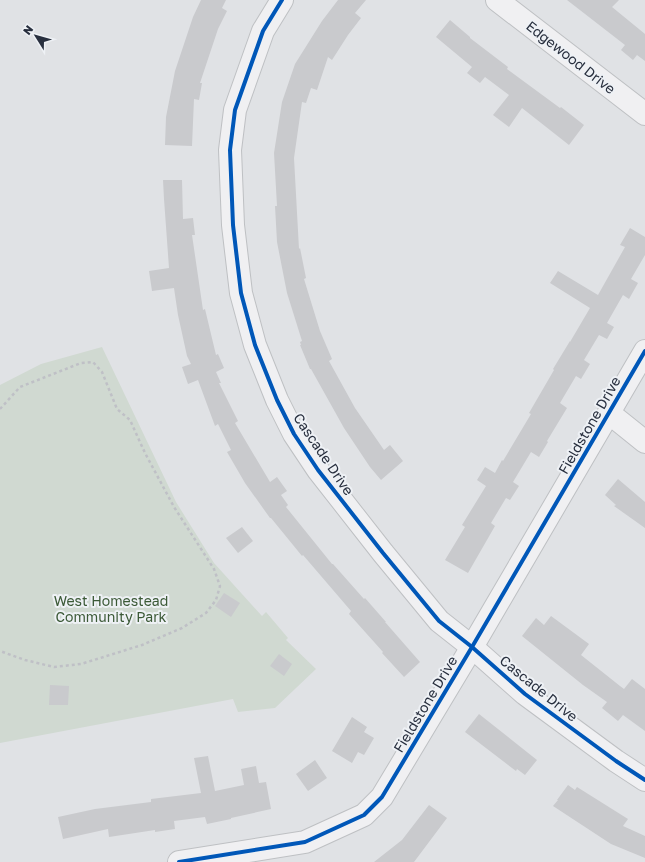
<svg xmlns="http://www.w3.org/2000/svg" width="645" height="862" viewBox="0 0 645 862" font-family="'Golos Text',sans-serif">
  <rect width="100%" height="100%" fill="#e0e2e5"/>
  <polygon fill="#d0d9d1" points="102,347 176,502 214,563 262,616 266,612 288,638 286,640 316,669 275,708 238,712 233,699 0,743 0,385 41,364"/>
  <g fill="#c9cacd">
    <polygon points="201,0 226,0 222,8 227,11 218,29 200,83 202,83 199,100 194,99 192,146 165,145 166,117 175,71 193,17"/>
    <polygon points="338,0 366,0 355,13 361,18 348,35 332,60 328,57 317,90 311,88 306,103 302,102 294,158 299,249 300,248 306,278 304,279 320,331 332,359 329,361 355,408 384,450 390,445 403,461 381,480 370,467 344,428 311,369 310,369 300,345 301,345 300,342 302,341 287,293 277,242 275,206 277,206 274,153 282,102 295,64 322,21"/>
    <polygon points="567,0 619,0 612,7 645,34 645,61 637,55 633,60 621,50 625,45"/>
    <polygon points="450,20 470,37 470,38 508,67 507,69 560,108 561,107 584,125 569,145 522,108 509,127 493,115 509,95 485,77 480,83 467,73 472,67 436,37"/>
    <polygon points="163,180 182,180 183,219 193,218 195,235 192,235 203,310 205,309 216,355 218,354 224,368 216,372 221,383 219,383 238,421 235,423 270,482 277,477 287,491 281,495 288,505 286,507 332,564 333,564 364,599 365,598 386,622 385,622 420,662 404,677 382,653 383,652 349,614 351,611 303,555 302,556 271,518 270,518 245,483 227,452 231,450 218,424 215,426 198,380 188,384 182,367 191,364 187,356 178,315 174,288 152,291 149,271 169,268 164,199"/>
    <polygon points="630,228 645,237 645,255 631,279 638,283 629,299 623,295 607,323 614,327 607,339 599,335 584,360 590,364 581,379 576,376 560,403 567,408 547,441 548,442 539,457 531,452 513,482 519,486 510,500 506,498 491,523 495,526 468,573 445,560 465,527 462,525 486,486 477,480 485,467 495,473 502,460 503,461 531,414 529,413 554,370 553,369 570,341 570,342 590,308 550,283 558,271 598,295 625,247 620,245"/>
    <polygon points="618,479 645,502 645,528 614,506 616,505 605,495"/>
    <polygon points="242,527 253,541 238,553 226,538"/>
    <polygon points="224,593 240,603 231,617 215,606"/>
    <polygon points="551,616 589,644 581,655 620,686 624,689 632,679 645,689 645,731 623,715 618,721 602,708 607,702 583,685 522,636 536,618 544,625"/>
    <polygon points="279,654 292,664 284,676 270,666"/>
    <polygon points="50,685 69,686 68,705 49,705"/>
    <polygon points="479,714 537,760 525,775 517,769 516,771 465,732"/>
    <polygon points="352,717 367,727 364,732 374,738 364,755 358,752 352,763 332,751"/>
    <polygon points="208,756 215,791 244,785 241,769 256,766 259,783 266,782 271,809 231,818 231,819 207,824 205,817 174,821 175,829 155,832 155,830 109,837 108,829 63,839 58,817 95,809 151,802 151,799 201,793 194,758"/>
    <polygon points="315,760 327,778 308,791 296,774"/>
    <polygon points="568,785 575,790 577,787 628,819 623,826 645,836 645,858 611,844 553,806 558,800 557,800"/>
    <polygon points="429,805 447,818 414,862 374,862 402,840"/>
  </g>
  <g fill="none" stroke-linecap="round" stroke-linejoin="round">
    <defs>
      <g id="minor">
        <polyline points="282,0 263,31 235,110 230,150 233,225 241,293 255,345 277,400 294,434 318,470 383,553 439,621 472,647 525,694 616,761 645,780"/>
        <polyline points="497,0 645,114"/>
        <polyline points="609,413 645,442"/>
        <polyline points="179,862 305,842 364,815 382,797 472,647 645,351"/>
      </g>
    </defs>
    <use href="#minor" stroke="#bec0c3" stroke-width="24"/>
    <polyline stroke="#bfc0c6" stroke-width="2.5" stroke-dasharray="3 3" stroke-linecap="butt" points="0,409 20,387 81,363 93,362 102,372 117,409 130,420 145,453 174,507 214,569 220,586 216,600 206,613 182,628 142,645 81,664 54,667 25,660 0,651"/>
    <use href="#minor" stroke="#f0f0f2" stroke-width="22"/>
    <defs>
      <g id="cycleway">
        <polyline points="282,0 263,31 235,110 230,150 233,225 241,293 255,345 277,400 294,434 318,470 383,553 439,621 472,647 525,694 616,761 645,780"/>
        <polyline points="179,862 305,842 364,815 382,797 472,647 645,351"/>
      </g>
    </defs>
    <use href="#cycleway" stroke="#eef1f5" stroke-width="6"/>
    <use href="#cycleway" stroke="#0057b8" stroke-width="4"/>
  </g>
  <g text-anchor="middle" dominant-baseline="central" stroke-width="4" stroke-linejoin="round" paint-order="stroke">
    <g font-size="14" fill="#282f3e" stroke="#eef1f5">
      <text transform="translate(571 57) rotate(38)">Edgewood Drive</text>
      <text transform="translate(589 425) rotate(-60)">Fieldstone Drive</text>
      <text transform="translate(324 454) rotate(56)">Cascade Drive</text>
      <text transform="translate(539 688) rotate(39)">Cascade Drive</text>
      <text transform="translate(425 704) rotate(-59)">Fieldstone Drive</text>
    </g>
    <g font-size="14" fill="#3b5936" stroke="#eef1f5">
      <text x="111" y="600">West Homestead<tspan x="111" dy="16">Community Park</tspan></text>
    </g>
  </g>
  <g transform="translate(36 36) rotate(307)" stroke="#eef1f5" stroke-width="3" paint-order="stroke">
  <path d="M0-3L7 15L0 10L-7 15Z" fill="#282f3e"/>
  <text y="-6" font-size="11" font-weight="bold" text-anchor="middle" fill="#282f3e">N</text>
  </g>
</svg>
